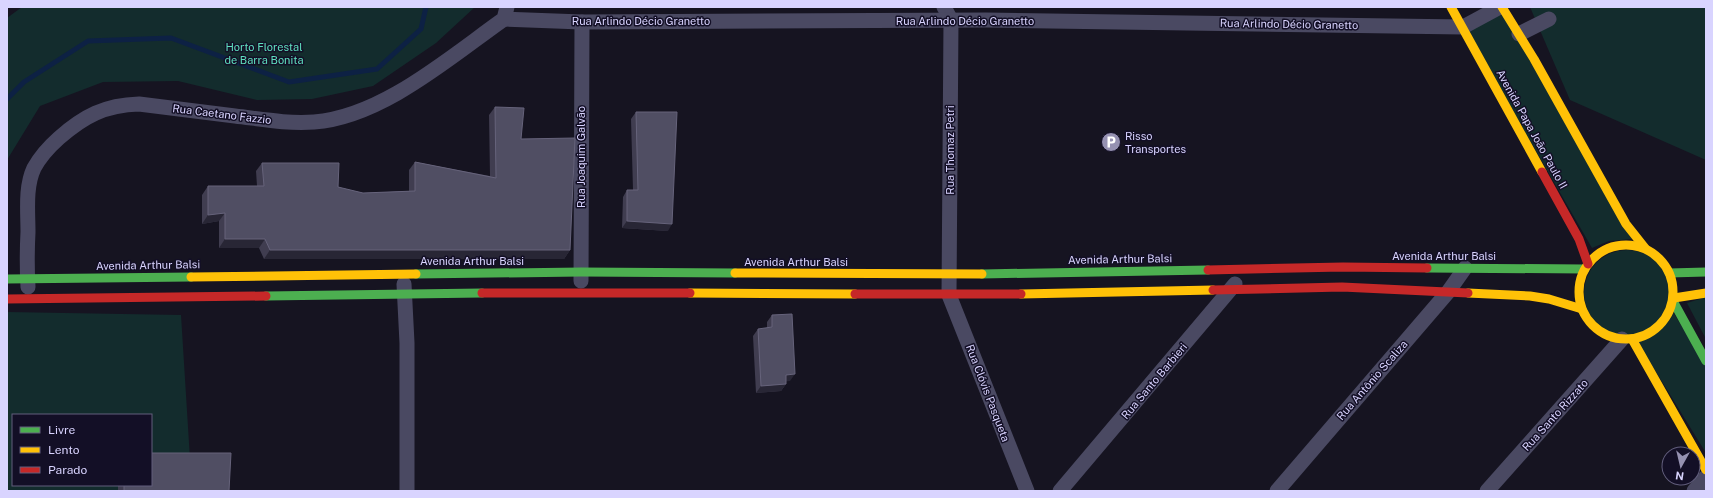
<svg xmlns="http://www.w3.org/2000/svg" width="1713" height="498" viewBox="0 0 1713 498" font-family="'Public Sans',sans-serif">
  <rect width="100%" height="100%" fill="#161421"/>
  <g fill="#132c2d" fill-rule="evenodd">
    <polygon points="22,7 475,7 436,43 373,86 312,99 257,100 178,81 103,82 40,106 7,160 7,18"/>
    <polygon points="1530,7 1706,7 1706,160 1570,100"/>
    <polygon points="1501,8 1632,239 1609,241 1592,248 1465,28"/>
    <circle cx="1627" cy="293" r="43"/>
    <polygon points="1706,297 1706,339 1687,303"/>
    <path d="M7 312 181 315 192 491H7ZM13 415H151V485H13Z"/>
    <path d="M1673 312 1706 366V453L1637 341C1652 336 1665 325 1673 312Z"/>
  </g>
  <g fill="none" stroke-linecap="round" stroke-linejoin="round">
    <polyline stroke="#0d2144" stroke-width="5" points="7,99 24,82 88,41 171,38 289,82 377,69 421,29 426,7"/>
    <g stroke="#4a4962" stroke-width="15">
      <polyline points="944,7 951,20 949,295 1027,491"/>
      <polyline points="504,19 582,22 986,20 1463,27 1500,7"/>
      <polyline points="1519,34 1549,19"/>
      <polyline points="581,281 582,22"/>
      <polyline points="404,284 407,343 407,491"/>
      <path d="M28 287C27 269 27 251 28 232 28 212 25 187 34 168 40 157 50 146 59 138 84 116 105 105 139 104 171 108 203 112 235 116 261 119 287 124 314 122 382 117 450 57 504 19L507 7"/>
      <polyline points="1060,491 1235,284"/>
      <polyline points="1277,491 1448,292 1465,268"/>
      <polyline points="1487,491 1622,339"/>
      <polyline points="1694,491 1706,477"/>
    </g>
    <g stroke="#4caf50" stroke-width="9">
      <polyline points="1427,268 1585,269"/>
      <polyline points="1669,273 1706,272"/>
      <polyline points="416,274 581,272 735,273"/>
      <polyline points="982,274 1208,270"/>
      <polyline points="7,279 191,277"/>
      <polyline points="266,296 482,293"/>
      <polyline points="1673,301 1706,361"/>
    </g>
    <g stroke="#ffc107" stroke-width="9">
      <polyline points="1451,7 1542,172"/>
      <polyline points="1502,7 1534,59 1626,224 1645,248"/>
      <circle cx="1626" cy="292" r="47"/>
      <polyline points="735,273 982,274"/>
      <polyline points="191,277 416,274"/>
      <polyline points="690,293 855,294"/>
      <polyline points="1468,293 1530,296 1549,299 1582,309"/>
      <polyline points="1021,294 1213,290"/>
      <polyline points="1674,298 1706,293"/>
      <polyline points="1632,339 1706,470"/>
    </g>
    <g stroke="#c62828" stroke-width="9">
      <polyline points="1542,172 1579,239 1588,264"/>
      <polyline points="1208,270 1343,267 1427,268"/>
      <polyline points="1213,290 1342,287 1468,293"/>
      <polyline points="482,293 690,293"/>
      <polyline points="855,294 1021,294"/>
      <polyline points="7,299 266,296"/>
    </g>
  </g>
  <g fill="#403d50">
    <polygon points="495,107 521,139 570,250 564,259 264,259 259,248 219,248 219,221 202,224 202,195 208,186 257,186 256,171 262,163 338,187 363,193 409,191 409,170 415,162 490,176 489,115"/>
    <polygon points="636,112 668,231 622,228 623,197 627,190 633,190 631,119"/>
    <polygon points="772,315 790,381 786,381 786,384 781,391 756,393 753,336 758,329 767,328 767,322"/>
    <polygon points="118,485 151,485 229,491 118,491"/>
  </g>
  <g fill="#282635">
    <polygon points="225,213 219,221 202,224 208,215"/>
    <polygon points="627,221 672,224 668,231 622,228"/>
    <polygon points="225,239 265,239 259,248 219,248"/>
    <polygon points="270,250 570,250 564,259 264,259"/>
    <polygon points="795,374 790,381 781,382 786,375"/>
    <polygon points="786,384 781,391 756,393 761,386"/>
  </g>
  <g fill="#504e63" stroke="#66637b">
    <polygon points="495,107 524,108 521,139 575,138 570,250 270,250 265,239 225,239 225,213 208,215 208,186 264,186 262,163 339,163 338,187 363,193 415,191 415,162 496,178"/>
    <polygon points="636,112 677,112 672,224 627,221 627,190 638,190"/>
    <polygon points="792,314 795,374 786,375 786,384 761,386 758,329 772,327 772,315"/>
    <polygon points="151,453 231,453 229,491 124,491 124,485 151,485"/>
  </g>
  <defs>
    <symbol id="parking-disc" viewBox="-11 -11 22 22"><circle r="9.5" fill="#9591b1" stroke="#130f26"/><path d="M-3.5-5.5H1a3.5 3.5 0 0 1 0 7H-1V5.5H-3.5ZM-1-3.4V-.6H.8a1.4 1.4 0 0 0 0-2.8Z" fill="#fff"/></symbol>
  </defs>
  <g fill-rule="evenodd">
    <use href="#parking-disc" x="1100" y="131" width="22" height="22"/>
  </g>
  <g text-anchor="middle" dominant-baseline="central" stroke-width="3" stroke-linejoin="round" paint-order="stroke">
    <g font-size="11" fill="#d9d4ff" stroke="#130f26">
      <text x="641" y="21">Rua Arlindo Décio Granetto</text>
      <text x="965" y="21">Rua Arlindo Décio Granetto</text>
      <text transform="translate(1289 24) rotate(1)">Rua Arlindo Décio Granetto</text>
      <text transform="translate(222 114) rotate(7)">Rua Caetano Fazzio</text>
      <text transform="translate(1532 129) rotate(61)">Avenida Papa João Paulo II</text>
      <text transform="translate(950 150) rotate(-90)">Rua Thomaz Petri</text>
      <text transform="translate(581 157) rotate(-90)">Rua Joaquim Galvão</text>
      <text x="1444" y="256">Avenida Arthur Balsi</text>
      <text transform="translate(1120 259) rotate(-1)">Avenida Arthur Balsi</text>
      <text x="472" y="261">Avenida Arthur Balsi</text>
      <text x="796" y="262">Avenida Arthur Balsi</text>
      <text transform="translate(148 265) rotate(-1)">Avenida Arthur Balsi</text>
      <text transform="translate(1372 380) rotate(-49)">Rua Antônio Scaliza</text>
      <text transform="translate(1154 381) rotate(-50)">Rua Santo Barbieri</text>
      <text transform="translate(988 393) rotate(69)">Rua Clóvis Pasqueta</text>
      <text transform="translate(1555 415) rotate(-48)">Rua Santo Rizzato</text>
    </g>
    <g font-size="11" fill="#5fe0c0" stroke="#130f26">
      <text x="264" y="47">Horto Florestal<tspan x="264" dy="13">de Barra Bonita</tspan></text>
    </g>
    <g font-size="11" fill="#d9d4ff" stroke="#130f26" text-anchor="start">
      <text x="1125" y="136">Risso<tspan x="1125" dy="13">Transportes</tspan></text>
    </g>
  </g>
  <rect width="1713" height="498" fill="none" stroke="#d9d4ff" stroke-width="16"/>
  <rect x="12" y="414" width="140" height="72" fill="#130f26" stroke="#625e7d"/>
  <rect x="20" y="427" width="20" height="6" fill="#4caf50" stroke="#625e7d"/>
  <text x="48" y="434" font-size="12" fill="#d9d4ff">Livre</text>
  <rect x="20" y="447" width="20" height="6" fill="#ffc107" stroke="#625e7d"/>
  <text x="48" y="454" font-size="12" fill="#d9d4ff">Lento</text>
  <rect x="20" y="467" width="20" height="6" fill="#c62828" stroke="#625e7d"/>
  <text x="48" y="474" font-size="12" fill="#d9d4ff">Parado</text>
  <g transform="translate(1681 466) rotate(188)"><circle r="19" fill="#130f26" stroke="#625e7d"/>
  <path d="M0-3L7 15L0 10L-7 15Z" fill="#9591b1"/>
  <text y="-6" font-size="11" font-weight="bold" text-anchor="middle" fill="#d9d4ff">N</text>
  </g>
</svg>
